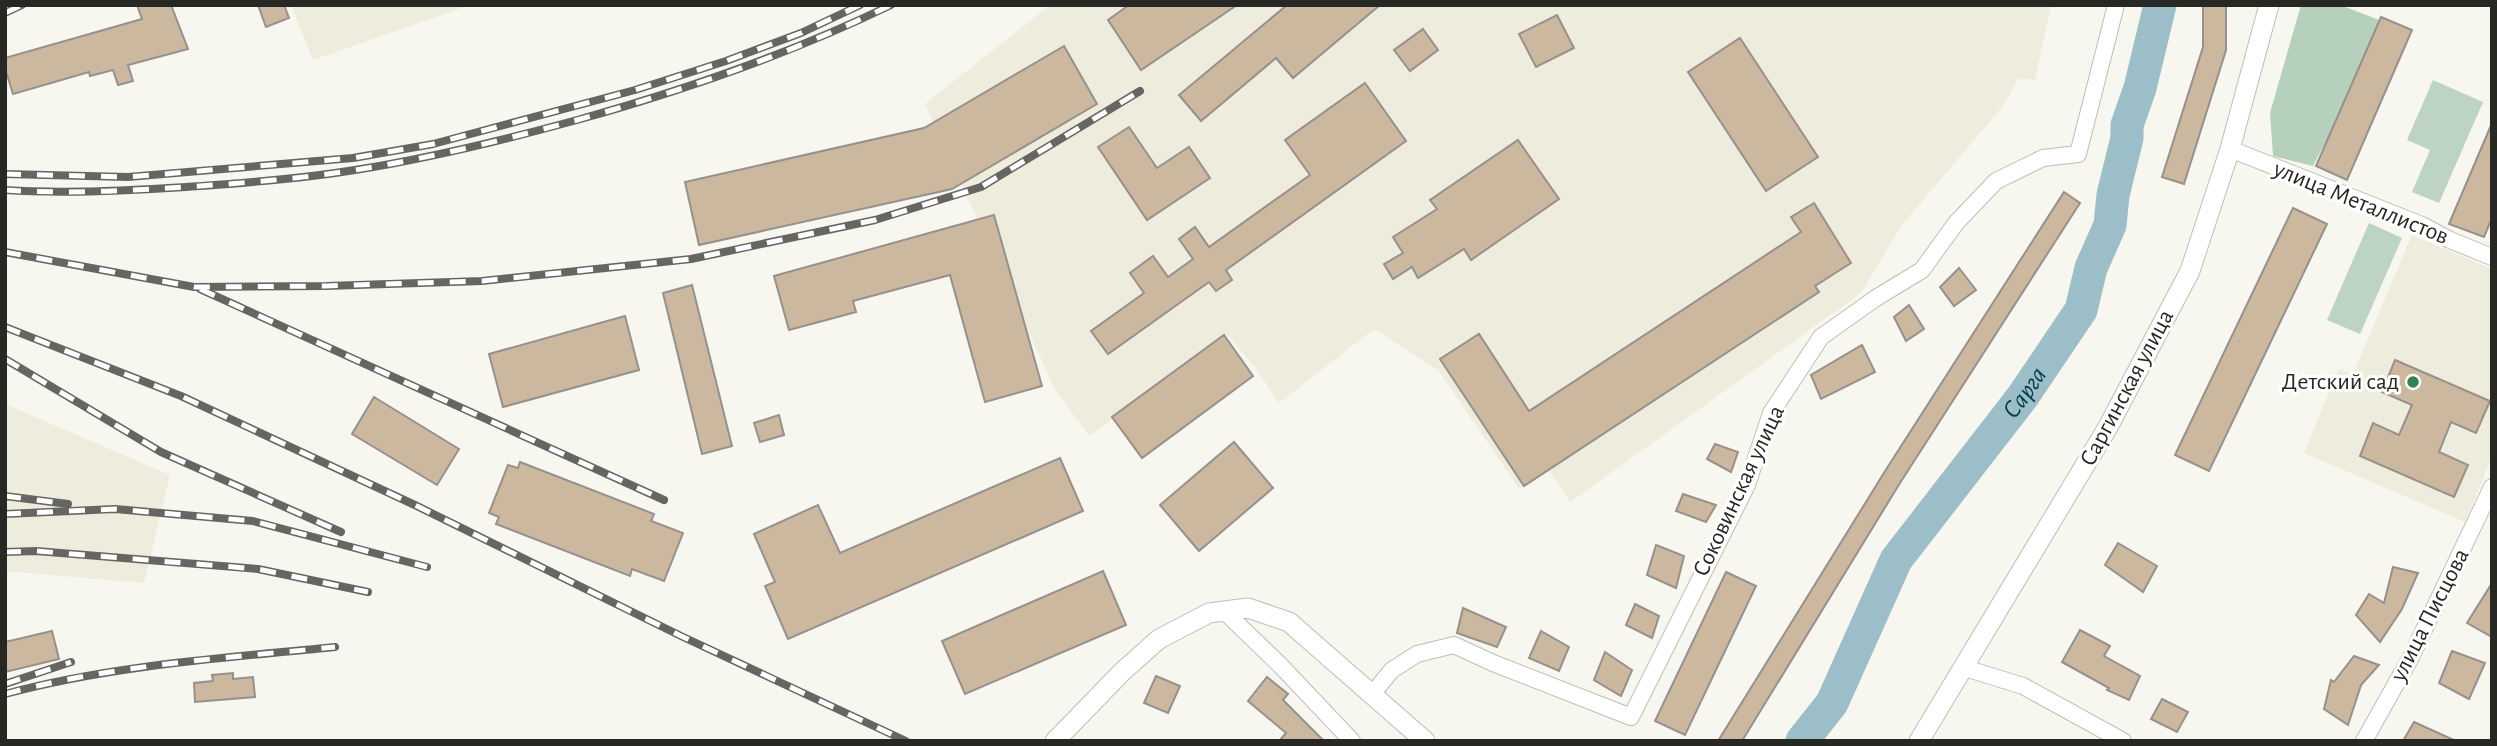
<svg xmlns="http://www.w3.org/2000/svg" width="2497" height="746" viewBox="0 0 2497 746" font-family="'Alegreya Sans',sans-serif">
  <rect width="100%" height="100%" fill="#f7f6ef"/>
  <g fill="#eeecdd">
    <polygon points="291,5 470,5 313,60"/>
    <polygon points="1050,5 2051,5 2035,80 2019,78 2003,106 1901,226 1861,293 1570,502 1548,469 1519,489 1439,371 1374,329 1279,403 1255,367 1228,336 1089,436 1054,388 925,104"/>
    <polygon points="2412,235 2492,269 2492,457 2465,522 2304,453 2339,369 2353,374"/>
    <polygon points="5,404 170,475 144,583 5,571"/>
  </g>
  <g fill="#bdd4c2">
    <polygon points="2433,80 2483,102 2439,203 2412,192 2430,150 2407,140"/>
    <polygon points="2369,223 2402,238 2360,334 2327,320"/>
  </g>
  <polygon fill="#b5d0bb" points="2301,5 2340,5 2387,23 2313,166 2273,156 2270,113"/>
  <g fill="none" stroke-linecap="round" stroke-linejoin="round">
    <path stroke="#9bbec8" stroke-width="33" id="s1" d="M1802 741 1832 703 1896 560 2023 396 2081 310 2091 268 2110 225 2113 195 2127 138V125L2140 88 2160 5"/>
  </g>
  <g fill="#cbb89f" stroke="#96918c" stroke-width="2">
    <polygon points="137,5 171,5 188,49 128,65 133,81 118,85 113,70 90,76 89,72 13,94 5,68 5,58 142,19"/>
    <polygon points="258,5 284,5 289,18 266,27"/>
    <polygon points="1129,5 1237,5 1141,70 1108,20"/>
    <polygon points="1287,5 1380,5 1293,78 1276,58 1201,121 1179,95"/>
    <polygon points="2203,5 2226,5 2226,50 2184,184 2162,177 2203,47"/>
    <polygon points="1557,15 1574,48 1536,67 1519,34"/>
    <polygon points="2381,17 2412,30 2347,180 2316,166"/>
    <polygon points="1423,29 1438,50 1410,71 1394,50"/>
    <polygon points="1740,38 1818,157 1766,191 1688,72"/>
    <polygon points="1064,46 1097,104 952,189 699,245 685,182 924,128"/>
    <polygon points="1365,83 1406,141 1226,270 1232,280 1216,291 1209,282 1108,354 1091,331 1144,293 1130,273 1153,256 1168,277 1193,259 1179,239 1195,227 1209,247 1310,175 1285,140"/>
    <polygon points="2492,123 2492,218 2484,237 2449,224"/>
    <polygon points="1129,127 1157,168 1189,147 1210,178 1147,220 1098,147"/>
    <polygon points="1518,140 1559,199 1471,260 1464,249 1418,278 1412,267 1393,279 1384,264 1403,253 1393,237 1437,209 1430,200"/>
    <polygon points="2064,192 2080,203 1900,483 1742,741 1718,741 1887,468"/>
    <polygon points="1814,203 1851,263 1815,286 1819,292 1524,486 1440,359 1479,334 1529,411 1801,232 1791,217"/>
    <polygon points="2293,208 2327,224 2209,471 2175,455"/>
    <polygon points="994,215 1042,386 985,402 950,275 853,301 856,312 789,330 774,276"/>
    <polygon points="1959,268 1976,290 1954,306 1940,287"/>
    <polygon points="692,285 732,446 702,454 663,293"/>
    <polygon points="1909,305 1924,329 1906,341 1894,317"/>
    <polygon points="625,316 639,370 503,407 489,354"/>
    <polygon points="1224,335 1253,376 1142,458 1112,417"/>
    <polygon points="1862,345 1875,372 1821,399 1811,375"/>
    <polygon points="2395,360 2490,401 2476,433 2451,422 2439,452 2468,465 2454,497 2360,456 2373,423 2399,435 2412,405 2382,392"/>
    <polygon points="374,397 459,449 437,485 352,434"/>
    <polygon points="779,415 784,435 760,442 754,423"/>
    <polygon points="1234,442 1273,488 1199,551 1160,505"/>
    <polygon points="1715,444 1738,452 1731,472 1707,459"/>
    <polygon points="1060,458 1083,511 788,639 765,586 775,582 754,534 818,505 840,553"/>
    <polygon points="520,462 654,514 651,521 683,533 664,581 632,569 630,576 496,524 499,517 489,513 508,465 518,468"/>
    <polygon points="1683,494 1716,505 1706,522 1676,511"/>
    <polygon points="2118,543 2157,566 2143,592 2105,565"/>
    <polygon points="1656,545 1684,556 1676,588 1647,575"/>
    <polygon points="2393,567 2418,573 2402,609 2380,642 2356,615 2369,594 2384,603"/>
    <polygon points="1103,571 1126,625 965,694 942,641"/>
    <polygon points="1726,572 1756,586 1685,735 1655,721"/>
    <polygon points="2492,583 2492,637 2467,623"/>
    <polygon points="1635,604 1659,616 1652,638 1626,625"/>
    <polygon points="1463,608 1506,627 1497,647 1457,633"/>
    <polygon points="2080,630 2110,646 2104,656 2140,676 2129,700 2107,690 2109,688 2062,662"/>
    <polygon points="52,631 59,659 5,672 5,642"/>
    <polygon points="1541,631 1569,647 1559,671 1529,658"/>
    <polygon points="2452,651 2485,663 2469,699 2439,683"/>
    <polygon points="1605,652 1632,670 1621,696 1594,680"/>
    <polygon points="2354,656 2379,665 2361,685 2348,725 2324,709 2331,680 2334,682"/>
    <polygon points="233,673 233,679 253,677 255,697 195,702 194,683 213,681 212,675"/>
    <polygon points="1156,676 1180,686 1168,713 1144,703"/>
    <polygon points="1267,677 1288,694 1283,700 1324,741 1279,741 1286,733 1248,701"/>
    <polygon points="2162,699 2188,712 2177,732 2151,719"/>
    <polygon points="2414,722 2456,741 2403,741"/>
  </g>
  <g fill="none" stroke-linecap="round" stroke-linejoin="round">
    <defs>
      <g id="minor">
        <polyline points="2230,149 2422,225 2450,240 2492,257"/>
        <polyline points="1224,611 1280,665 1352,741"/>
        <polyline points="1965,668 2023,686 2123,741"/>
        <polyline points="1372,694 1392,670 1417,654 1454,645 1493,663 1631,717 1747,485 1771,413 1821,337 1876,298 1922,270 1956,223 1996,181 2043,158 2078,154 2116,5"/>
        <polyline points="2364,741 2411,657 2492,487"/>
      </g>
      <g id="tertiary">
        <polyline points="1055,741 1122,672 1159,639 1209,613 1248,608 1289,622 1425,741"/>
        <polyline points="1919,741 2108,427 2190,271 2230,149 2269,5"/>
      </g>
    </defs>
    <use href="#minor" stroke="#bebdb6" stroke-width="18"/>
    <use href="#tertiary" stroke="#bebdb6" stroke-width="21"/>
    <use href="#minor" stroke="#fff" stroke-width="16"/>
    <use href="#tertiary" stroke="#fff" stroke-width="19"/>
    <defs>
      <g id="rail">
        <polyline points="5,13 22,5"/>
        <polyline points="5,174 128,177 353,158 433,144 635,90 726,61 801,33 860,5"/>
        <path d="M5 190C65 194 126 191 186 187 242 183 299 179 355 170 430 158 504 140 577 120 685 90 790 54 891 5"/>
        <polyline points="5,252 194,287 326,286 482,281 691,259 875,220 981,187 1140,91"/>
        <polyline points="200,289 664,500"/>
        <polyline points="5,327 181,396 417,506 681,636 906,741"/>
        <polyline points="5,359 161,452 341,532"/>
        <polyline points="5,496 68,504"/>
        <polyline points="5,514 115,509 253,521 427,567"/>
        <polyline points="5,552 36,551 258,569 368,592"/>
        <polyline points="5,684 71,662"/>
        <path d="M5 694C112 665 225 658 335 647"/>
      </g>
    </defs>
    <use href="#rail" stroke="#666561" stroke-width="8"/>
    <use href="#rail" stroke="#fff" stroke-width="5" stroke-dasharray="16" stroke-linecap="butt"/>
  </g>
  <circle fill="#348353" stroke="#fff" stroke-width="2.5" cx="2413" cy="382" r="7"/>
  <g text-anchor="middle" dominant-baseline="central" stroke-width="6" stroke-linejoin="round" paint-order="stroke">
    <g font-size="24" fill="#272724" stroke="#fff">
      <text transform="translate(2361 203) rotate(22)">улица Металлистов</text>
      <text transform="translate(2127 388) rotate(-62)">Саргинская улица</text>
      <text transform="translate(1739 491) rotate(-65)">Соковинская улица</text>
      <text transform="translate(2430 615) rotate(-63)">улица Писцова</text>
    </g>
    <g font-size="24" fill="#272724" stroke="#fff" text-anchor="end">
      <text x="2399" y="382">Детский сад</text>
    </g>
    <g font-size="26" font-style="italic" fill="#053d49" stroke="#fff">
      <text stroke="none"><textPath href="#s1" startOffset="416">Сарга</textPath></text>
    </g>
  </g>
  <rect width="2497" height="746" fill="none" stroke="#272724" stroke-width="14"/>
</svg>
